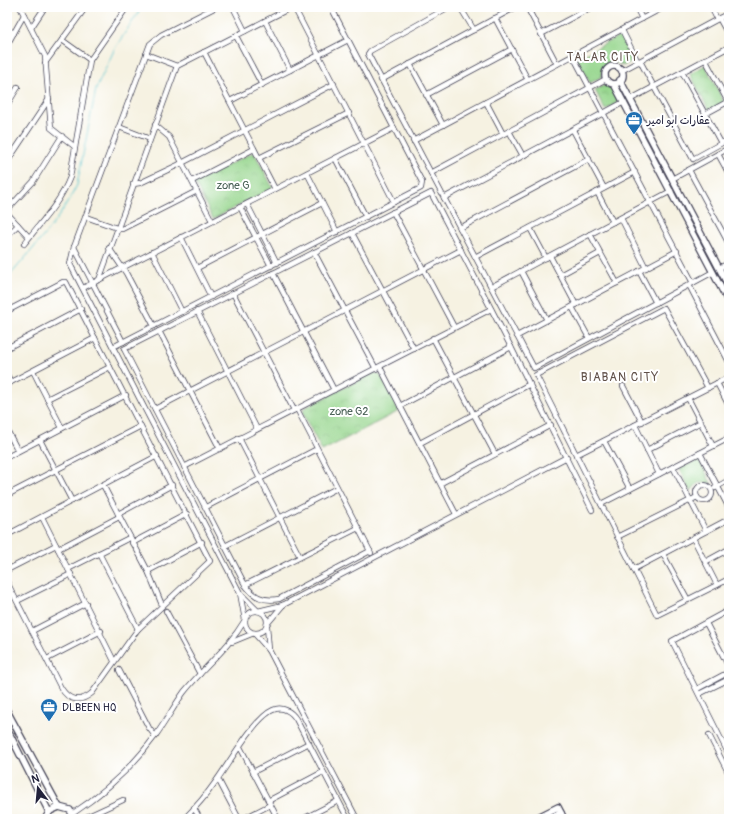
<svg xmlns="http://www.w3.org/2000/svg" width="736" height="826" viewBox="0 0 736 826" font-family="Pangolin,'Playpen Sans Arabic',sans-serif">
  <defs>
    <pattern id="park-crowns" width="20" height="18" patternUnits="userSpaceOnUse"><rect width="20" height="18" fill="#94d58b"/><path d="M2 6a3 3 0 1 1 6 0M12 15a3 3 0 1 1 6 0" fill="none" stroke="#7fb779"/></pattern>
  </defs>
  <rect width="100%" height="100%" fill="#fff"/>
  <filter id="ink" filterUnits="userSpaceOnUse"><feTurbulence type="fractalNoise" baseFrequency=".025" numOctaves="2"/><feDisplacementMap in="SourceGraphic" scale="8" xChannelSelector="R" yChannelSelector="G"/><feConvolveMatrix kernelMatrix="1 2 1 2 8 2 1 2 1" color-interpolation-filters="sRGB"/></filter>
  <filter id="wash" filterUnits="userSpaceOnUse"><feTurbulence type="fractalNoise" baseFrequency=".012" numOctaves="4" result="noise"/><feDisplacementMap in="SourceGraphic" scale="16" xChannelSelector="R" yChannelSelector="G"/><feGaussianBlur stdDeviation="0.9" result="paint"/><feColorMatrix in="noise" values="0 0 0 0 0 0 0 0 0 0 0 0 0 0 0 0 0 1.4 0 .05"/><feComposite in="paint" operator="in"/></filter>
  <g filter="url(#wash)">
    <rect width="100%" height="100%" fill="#f6f2e2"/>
    <g fill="#94d58b" stroke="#5b7c63">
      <polygon points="621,35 634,60 623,66 616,62 607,63 602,69 601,77 590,83 577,59"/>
      <polygon points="699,459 711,483 698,483 690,492 679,469"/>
    </g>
    <g fill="url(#park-crowns)" stroke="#5b7c63">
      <polygon points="705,65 724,102 709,111 690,74"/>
      <polygon points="605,85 612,88 620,102 605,110 595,90"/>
      <polygon points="254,152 273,188 213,219 194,182"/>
      <polygon points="375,372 381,376 399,411 322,451 303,414 304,408"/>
    </g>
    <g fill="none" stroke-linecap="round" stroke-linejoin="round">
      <path stroke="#59c6d1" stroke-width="1" d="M7 279C32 249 60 221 77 185L96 89 115 48 142 7"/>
    </g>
  </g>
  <g filter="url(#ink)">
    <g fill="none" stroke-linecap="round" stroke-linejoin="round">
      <defs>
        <g id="minor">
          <polyline points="20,7 45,56 51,128 75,147"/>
          <polyline points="216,7 161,35 150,44 74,247 70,264 240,593 245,620"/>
          <polyline points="233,7 245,31"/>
          <polyline points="294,7 394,202"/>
          <polyline points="449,7 370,51 368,54 534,368 713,272"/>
          <polyline points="460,7 474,30"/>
          <polyline points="527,7 557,64"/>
          <polyline points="636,7 642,19"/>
          <polyline points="711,7 717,19"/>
          <polyline points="495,18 528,80"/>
          <polyline points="719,18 729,36"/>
          <polyline points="265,21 290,70"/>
          <polyline points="31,28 45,7"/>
          <polyline points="7,29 14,33"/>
          <polyline points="622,30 638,62"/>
          <polyline points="541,34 592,7"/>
          <polyline points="236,36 262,85"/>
          <polyline points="62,40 90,60"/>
          <polyline points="7,45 24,15"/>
          <polyline points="204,52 275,189"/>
          <polyline points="146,54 177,66"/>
          <polyline points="573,56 693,283"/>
          <polyline points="705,59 728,102"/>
          <polyline points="640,61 693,159 729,139"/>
          <polyline points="45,63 86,7"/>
          <polyline points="410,64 443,125"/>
          <polyline points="621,71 729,13"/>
          <polyline points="682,72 721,143"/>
          <polyline points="381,80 516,7"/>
          <polyline points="426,95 512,49"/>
          <polyline points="631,99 729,47"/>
          <polyline points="230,101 348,40"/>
          <polyline points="486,102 503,134"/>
          <polyline points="7,105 18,87"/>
          <polyline points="705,114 729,101"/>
          <polyline points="155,125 169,137 212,221"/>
          <polyline points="119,127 150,139"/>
          <polyline points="573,130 604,188"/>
          <polyline points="509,131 523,156"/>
          <polyline points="413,141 664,7"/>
          <polyline points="718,154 729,174"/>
          <polyline points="259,158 349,113"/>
          <polyline points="335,158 366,217"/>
          <polyline points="7,162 49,99"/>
          <polyline points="689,170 729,244"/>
          <polyline points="307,173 337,232"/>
          <polyline points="431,173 606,79"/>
          <polyline points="672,179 729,148"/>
          <polyline points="192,181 254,149"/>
          <polyline points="133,184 140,183 178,165 334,84"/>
          <polyline points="597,192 613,222"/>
          <polyline points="444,198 624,102"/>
          <polyline points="247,204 277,263"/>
          <polyline points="240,207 271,266"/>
          <polyline points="7,210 33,182 62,136"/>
          <polyline points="393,212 454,327"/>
          <polyline points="7,213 29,237"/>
          <polyline points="86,217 117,228 122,229 197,191"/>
          <polyline points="621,218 646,268"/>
          <polyline points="460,228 589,159"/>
          <polyline points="530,228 546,258"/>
          <polyline points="352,233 414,349"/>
          <polyline points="590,234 617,283"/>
          <polyline points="7,236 18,225"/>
          <polyline points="181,237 211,297"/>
          <path d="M24 244C41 222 60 203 70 177L90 60 127 7"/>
          <polyline points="74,247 123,342"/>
          <polyline points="109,248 126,273 154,326"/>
          <polyline points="152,252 182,312"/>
          <polyline points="314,252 376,369"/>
          <polyline points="550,256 576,305"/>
          <polyline points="475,257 635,172"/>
          <polyline points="197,268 322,203"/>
          <polyline points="719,268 729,263"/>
          <polyline points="521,271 547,320"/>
          <polyline points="639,271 656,303"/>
          <polyline points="273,273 334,390"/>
          <polyline points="560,275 600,253"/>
          <polyline points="99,280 177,66 292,7"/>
          <polyline points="689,285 729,362"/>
          <polyline points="491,287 671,191"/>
          <polyline points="83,288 394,128"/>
          <polyline points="233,293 294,410"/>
          <polyline points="572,307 589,338"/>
          <path d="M7 311 63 282H66L210 561 138 629 92 693C80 703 69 701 61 688L7 582"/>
          <polyline points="197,311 257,429"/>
          <polyline points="159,331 220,449"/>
          <polyline points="517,336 677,251"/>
          <polyline points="433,338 495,454"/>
          <polyline points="113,347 421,188 422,182 331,7"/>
          <polyline points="7,348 81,309"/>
          <polyline points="380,367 456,514"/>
          <polyline points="33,371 62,428"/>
          <polyline points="7,375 11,382"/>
          <polyline points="717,383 729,406"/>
          <polyline points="7,384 95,338"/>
          <polyline points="623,386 642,422"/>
          <polyline points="708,388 664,308 536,375 657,615 729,579"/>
          <polyline points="688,398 713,446"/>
          <polyline points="47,399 110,367"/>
          <polyline points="400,406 511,347"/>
          <polyline points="155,409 461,250"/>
          <polyline points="297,409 371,553"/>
          <polyline points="635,425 659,474"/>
          <polyline points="7,430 18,451"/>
          <polyline points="239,438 300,557"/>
          <polyline points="40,440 72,501"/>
          <polyline points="604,441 630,489"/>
          <polyline points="420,443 530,384"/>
          <polyline points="647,450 701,422"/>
          <polyline points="700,453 729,508"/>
          <polyline points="576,455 729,377"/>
          <polyline points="7,457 126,395"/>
          <polyline points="184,467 491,309"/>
          <polyline points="673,467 706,531"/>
          <polyline points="441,483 551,425"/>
          <circle cx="704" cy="493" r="8"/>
          <polyline points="103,485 148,571 162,605"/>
          <polyline points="715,488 729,480"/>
          <polyline points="7,495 141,426"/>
          <polyline points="601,504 729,438"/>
          <polyline points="206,507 317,449"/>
          <polyline points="118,514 172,485"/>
          <polyline points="42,517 114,661"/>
          <polyline points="7,535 157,456"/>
          <polyline points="617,537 697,497"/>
          <polyline points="693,538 717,585"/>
          <polyline points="132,543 187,514"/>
          <polyline points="225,546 337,488"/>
          <polyline points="58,549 119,517"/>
          <path d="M370 551 279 599C263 602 251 596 243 581L124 349 431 193 511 347 592 510"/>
          <polyline points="99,553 138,629"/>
          <polyline points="663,554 688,600"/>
          <polyline points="705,562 729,549"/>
          <polyline points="68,569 129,538"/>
          <polyline points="634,569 729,519"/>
          <polyline points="7,570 56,545"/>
          <polyline points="148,571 202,542"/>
          <polyline points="245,585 358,528"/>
          <polyline points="240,593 258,611"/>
          <polyline points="17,601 71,574"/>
          <polyline points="729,610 672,641 729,755"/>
          <circle cx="256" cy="622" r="11"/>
          <polyline points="166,611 200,674"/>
          <polyline points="258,611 283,605 567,457"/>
          <polyline points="706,623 729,667"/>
          <polyline points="267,624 283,605"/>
          <polyline points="267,626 269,650"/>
          <polyline points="32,631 86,603"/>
          <polyline points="232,642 254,633 269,650 357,819"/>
          <polyline points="47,659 101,631"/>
          <polyline points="119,670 149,728 155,736"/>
          <polyline points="697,689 729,672"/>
          <polyline points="699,694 729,679"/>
          <polyline points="709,735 729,774"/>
          <polyline points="240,747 278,819"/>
          <polyline points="253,772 309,743"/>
          <polyline points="218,779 239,819"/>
          <polyline points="268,801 323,772"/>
          <polyline points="194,808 200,819"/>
          <path d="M72 814C104 793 134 765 156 735 166 721 174 706 184 692 205 666 228 649 245 620"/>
          <polyline points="82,819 123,800"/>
          <path d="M184 819C195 808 205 797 214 784 227 767 254 718 273 710 282 706 291 711 296 719L348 819"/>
          <polyline points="243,819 270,805"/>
          <polyline points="303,819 338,801"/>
        </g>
        <g id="tertiary">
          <circle cx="614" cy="75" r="9"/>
          <polyline points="620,80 729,287"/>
          <polyline points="614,84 729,303"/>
          <polyline points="7,711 59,807"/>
          <polyline points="7,729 49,812"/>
          <polyline points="45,819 50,811 59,807 70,810 74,819"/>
          <polyline points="534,819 558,807 564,819"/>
          <polyline points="549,819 561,813"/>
        </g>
      </defs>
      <use href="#minor" stroke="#424154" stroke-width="6"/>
      <use href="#tertiary" stroke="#424154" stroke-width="8"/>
      <use href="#minor" stroke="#fff" stroke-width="4.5"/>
      <use href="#tertiary" stroke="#fff" stroke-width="5.5"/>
    </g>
  </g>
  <defs>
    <symbol id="office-pin" viewBox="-11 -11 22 30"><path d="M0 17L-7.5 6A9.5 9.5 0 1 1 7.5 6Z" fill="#1f6fb2" stroke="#fff"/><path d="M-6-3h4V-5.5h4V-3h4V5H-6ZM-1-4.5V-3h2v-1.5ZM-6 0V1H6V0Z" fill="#fff"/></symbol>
  </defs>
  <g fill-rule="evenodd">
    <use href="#office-pin" x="624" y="110" width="20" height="27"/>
    <use href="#office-pin" x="39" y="697" width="20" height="27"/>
  </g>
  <g text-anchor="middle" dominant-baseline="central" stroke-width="4" stroke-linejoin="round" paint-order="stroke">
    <g font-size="11" fill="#22223b" stroke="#fff" text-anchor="start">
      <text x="647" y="120">عقارات ابو امير</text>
      <text x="62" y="707">DLBEEN HQ</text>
    </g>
    <g font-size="11" fill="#4a6157" stroke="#fff">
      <text x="233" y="185">zone G</text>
      <text x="349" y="411">zone G2</text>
    </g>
    <g font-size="12" letter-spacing="1" fill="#605049" stroke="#fff">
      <text x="603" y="57">TALAR CITY</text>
      <text x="620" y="377">BIABAN CITY</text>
    </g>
  </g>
  <rect width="736" height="826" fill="none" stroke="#fff" stroke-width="24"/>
  <g transform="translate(38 788) rotate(344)" stroke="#ffffff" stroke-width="3" paint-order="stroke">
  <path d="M0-3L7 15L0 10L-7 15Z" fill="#22223b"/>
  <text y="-6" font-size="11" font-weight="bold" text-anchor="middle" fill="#22223b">N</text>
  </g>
</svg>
